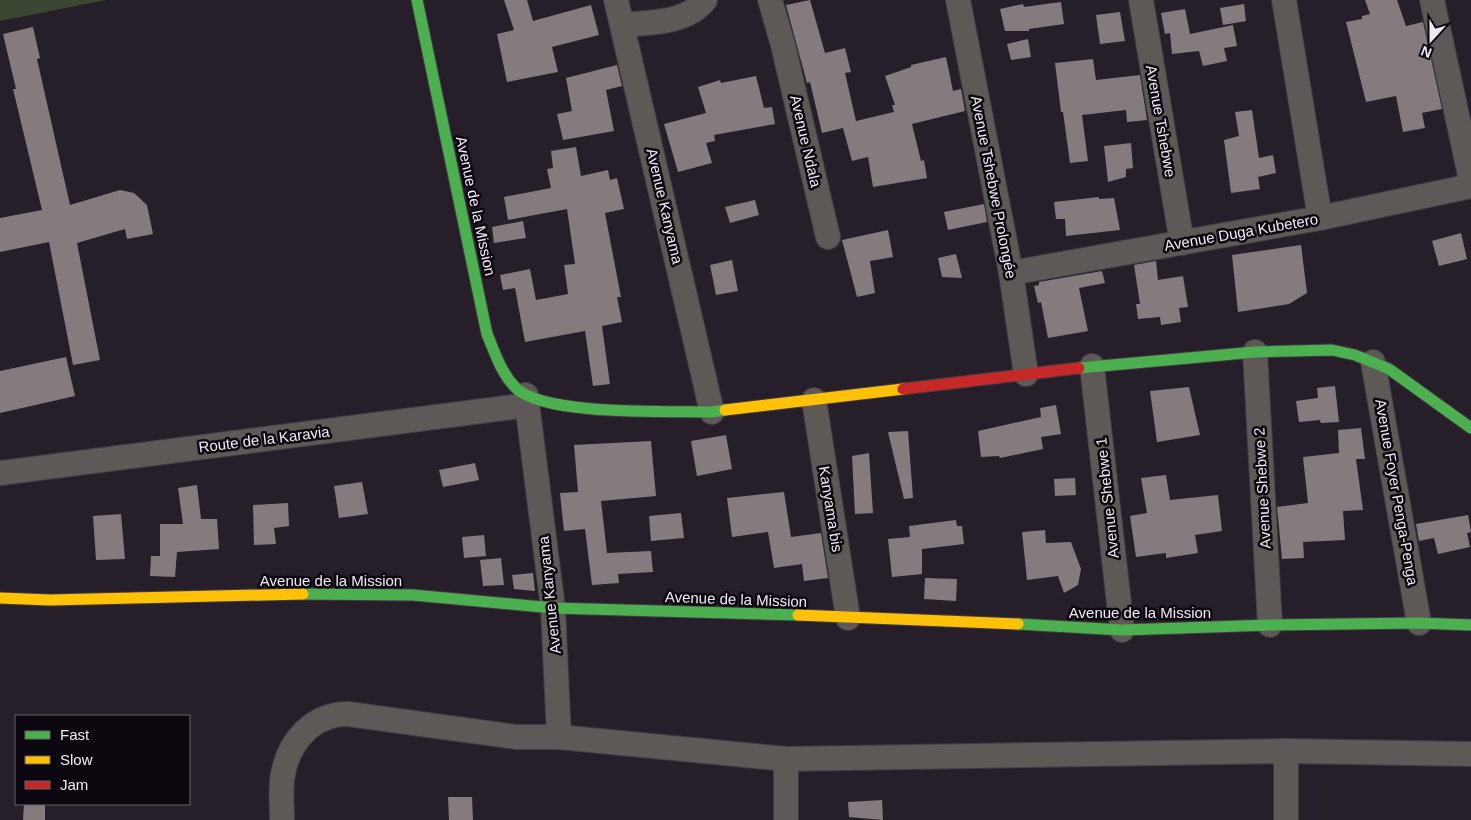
<svg xmlns="http://www.w3.org/2000/svg" width="1471" height="820" viewBox="0 0 1471 820" font-family="Arial,sans-serif">
  <rect width="100%" height="100%" fill="#261f29"/>
  <polygon fill="#3b4633" points="0,0 106,0 0,21"/>
  <g fill="#847b7e">
    <polygon points="504,0 527,0 533,21 591,5 599,35 552,47 558,72 507,82 497,34 514,30"/>
    <polygon points="810,0 825,53 845,48 851,72 845,73 856,121 894,112 892,105 895,105 885,76 911,67 911,65 946,57 953,91 961,89 965,111 912,124 921,161 924,160 927,178 873,187 868,157 852,161 843,128 822,133 810,82 807,83 786,5"/>
    <polygon points="1365,0 1397,0 1406,26 1423,22 1442,109 1422,113 1425,128 1403,132 1396,96 1366,102 1346,22 1362,19 1362,16 1370,14"/>
    <polygon points="1061,2 1064,24 1029,29 1029,31 1005,31 1000,9 1023,4 1024,7"/>
    <polygon points="1244,4 1246,21 1223,25 1220,8"/>
    <polygon points="1185,9 1190,34 1233,25 1237,46 1224,48 1227,61 1203,66 1199,51 1172,54 1170,33 1165,34 1161,13"/>
    <polygon points="1120,12 1125,41 1100,44 1096,15"/>
    <polygon points="33,27 40,58 37,59 70,205 120,190 134,193 147,205 153,234 127,239 125,229 77,243 100,360 73,365 49,242 0,252 0,218 42,210 13,89 16,89 3,34"/>
    <polygon points="1028,39 1031,57 1011,60 1007,44"/>
    <polygon points="1093,59 1096,80 1140,75 1147,120 1127,122 1126,110 1082,115 1088,161 1070,163 1063,112 1061,112 1055,63"/>
    <polygon points="617,65 622,86 606,90 614,131 563,140 557,114 572,111 566,78"/>
    <polygon points="756,76 764,108 772,107 775,124 714,135 715,141 706,143 712,163 678,172 664,124 706,113 698,87 720,80 721,83"/>
    <polygon points="1252,110 1259,158 1273,155 1276,173 1258,177 1260,189 1231,193 1224,140 1239,136 1235,112"/>
    <polygon points="1131,143 1133,168 1126,169 1126,177 1108,182 1104,146"/>
    <polygon points="576,147 581,176 608,170 610,180 617,178 624,209 605,213 621,297 617,297 622,322 602,326 610,384 593,386 585,331 525,342 515,288 503,290 500,275 530,269 536,300 568,294 564,265 575,264 567,209 508,220 504,197 551,188 547,169 553,168 551,151"/>
    <polygon points="1099,197 1099,199 1114,198 1120,230 1066,236 1065,219 1056,219 1054,202"/>
    <polygon points="755,200 759,215 730,223 725,207"/>
    <polygon points="984,204 987,222 948,230 944,212"/>
    <polygon points="523,221 526,238 494,243 492,227"/>
    <polygon points="888,230 893,257 870,261 875,293 857,297 842,240"/>
    <polygon points="1461,233 1467,259 1439,266 1432,241"/>
    <polygon points="1301,245 1307,293 1289,304 1238,312 1232,255"/>
    <polygon points="956,254 962,278 942,277 938,258"/>
    <polygon points="732,260 738,291 716,295 710,265"/>
    <polygon points="1156,261 1158,280 1183,276 1188,307 1179,308 1181,322 1161,325 1160,317 1138,319 1136,304 1140,304 1134,265"/>
    <polygon points="1102,271 1105,283 1079,288 1088,331 1048,338 1041,302 1038,303 1034,286 1039,285 1039,282"/>
    <polygon points="66,357 75,396 0,413 0,371"/>
    <polygon points="1335,386 1339,422 1321,423 1320,420 1299,422 1296,401 1318,398 1317,388"/>
    <polygon points="1189,387 1200,435 1157,442 1150,391"/>
    <polygon points="1056,405 1061,434 1041,437 1043,449 1000,458 999,456 981,457 978,431 1041,417 1040,408"/>
    <polygon points="1361,428 1365,459 1356,459 1363,510 1343,511 1345,540 1303,542 1304,558 1282,559 1277,507 1308,503 1303,457 1339,453 1338,430"/>
    <polygon points="908,431 913,498 904,499 888,432"/>
    <polygon points="726,435 732,469 697,476 691,441"/>
    <polygon points="651,441 656,496 601,501 607,553 651,551 653,572 618,574 619,583 592,585 585,529 564,531 560,493 578,492 574,445"/>
    <polygon points="869,453 873,513 855,514 852,456"/>
    <polygon points="475,463 479,480 443,487 439,470"/>
    <polygon points="1166,475 1170,500 1218,495 1222,531 1195,535 1198,553 1166,558 1166,553 1136,557 1130,516 1147,513 1141,478"/>
    <polygon points="1075,478 1076,495 1055,496 1054,479"/>
    <polygon points="362,482 368,514 339,518 334,486"/>
    <polygon points="197,485 201,519 217,519 219,549 177,552 175,577 150,576 151,556 160,556 160,524 183,524 178,488"/>
    <polygon points="784,492 791,537 821,533 828,578 804,581 802,564 774,568 768,532 732,537 727,498"/>
    <polygon points="288,503 289,526 274,528 276,544 254,545 253,505"/>
    <polygon points="681,513 684,538 651,541 649,516"/>
    <polygon points="121,514 125,559 96,560 93,516"/>
    <polygon points="1468,515 1471,532 1467,533 1470,547 1438,554 1434,538 1419,541 1416,524"/>
    <polygon points="956,520 957,526 962,526 964,544 922,549 922,574 892,577 888,539 910,537 909,526"/>
    <polygon points="1045,530 1046,543 1071,542 1081,569 1078,585 1064,593 1058,576 1027,580 1022,532"/>
    <polygon points="484,535 486,556 464,558 462,537"/>
    <polygon points="501,558 504,585 483,586 480,560"/>
    <polygon points="533,573 535,591 514,589 512,575"/>
    <polygon points="925,578 957,579 956,601 924,599"/>
    <polygon points="448,797 472,797 473,820 449,820"/>
    <polygon points="882,800 883,820 849,817 848,802"/>
    <polygon points="24,804 45,804 45,820 23,820"/>
  </g>
  <g fill="none" stroke-linecap="round" stroke-linejoin="round">
    <defs>
      <g id="street">
        <polyline points="616,0 712,412"/>
        <polyline points="770,0 783,45 828,237"/>
        <polyline points="958,0 1011,273 1026,374"/>
        <polyline points="1141,0 1182,243"/>
        <polyline points="1284,0 1320,218"/>
        <polyline points="1432,0 1471,180"/>
        <path d="M623 25C650 22 686 24 705 0"/>
        <polyline points="1011,273 1320,218 1471,186"/>
        <polyline points="1255,352 1270,625"/>
        <polyline points="1373,362 1419,623"/>
        <polyline points="1092,366 1122,630"/>
        <polyline points="526,395 553,608 559,737"/>
        <polyline points="814,400 848,618"/>
        <polyline points="0,473 528,405"/>
        <polyline points="1286,751 1286,820"/>
        <polyline points="786,759 786,820"/>
        <path d="M282 820C282 805 280 789 283 774 289 741 313 714 348 714L516 737H559L786 759 1286 751 1471 754"/>
      </g>
      <g id="fast">
        <path d="M417 0 487 334C495 353 501 373 516 388 544 416 670 411 712 412L725 410"/>
        <polyline points="1079,368 1255,352 1332,350 1355,355 1389,369 1471,428"/>
        <polyline points="303,594 413,595 553,608 798,615"/>
        <polyline points="1018,624 1122,630 1270,625 1419,623 1471,625"/>
      </g>
      <g id="slow">
        <polyline points="725,410 903,389"/>
        <polyline points="0,598 50,600 303,594"/>
        <polyline points="798,615 1018,624"/>
      </g>
      <polyline id="jam" points="903,389 1079,368"/>
    </defs>
    <use href="#street" stroke="#413c45" stroke-width="26"/>
    <use href="#fast" stroke="#413c45" stroke-width="13"/>
    <use href="#slow" stroke="#413c45" stroke-width="13"/>
    <use href="#jam" stroke="#413c45" stroke-width="13"/>
    <use href="#street" stroke="#5e5856" stroke-width="24"/>
    <use href="#fast" stroke="#4caf50" stroke-width="11"/>
    <use href="#slow" stroke="#ffc107" stroke-width="11"/>
    <use href="#jam" stroke="#c62828" stroke-width="11"/>
  </g>
  <g text-anchor="middle" dominant-baseline="central" stroke-width="5" stroke-linejoin="round" paint-order="stroke">
    <g font-size="15" fill="#f0e8f4" stroke="#0d0810">
      <text transform="translate(1161 121) rotate(80)">Avenue Tshebwe</text>
      <text transform="translate(806 141) rotate(77)">Avenue Ndala</text>
      <text transform="translate(994 187) rotate(79)">Avenue Tshebwe Prolongée</text>
      <text transform="translate(476 206) rotate(78)">Avenue de la Mission</text>
      <text transform="translate(665 206) rotate(77)">Avenue Kanyama</text>
      <text transform="translate(1241 232) rotate(-10)">Avenue Duga Kubetero</text>
      <text transform="translate(264 439) rotate(-7)">Route de la Karavia</text>
      <text transform="translate(1262 488) rotate(-93)">Avenue Shebwe 2</text>
      <text transform="translate(1397 492) rotate(80)">Avenue Foyer Penga-Penga</text>
      <text transform="translate(1107 498) rotate(-96)">Avenue Shebwe 1</text>
      <text transform="translate(831 509) rotate(81)">Kanyama bis</text>
      <text x="331" y="580">Avenue de la Mission</text>
      <text transform="translate(549 595) rotate(-96)">Avenue Kanyama</text>
      <text transform="translate(736 599) rotate(2)">Avenue de la Mission</text>
      <text x="1140" y="612">Avenue de la Mission</text>
    </g>
  </g>
  <rect x="15" y="715" width="175" height="90" fill="#0d0810" stroke="#68626b"/>
  <rect x="25" y="731" width="25" height="8" fill="#4caf50" stroke="#68626b"/>
  <text x="60" y="740" font-size="15" fill="#f0e8f4">Fast</text>
  <rect x="25" y="756" width="25" height="8" fill="#ffc107" stroke="#68626b"/>
  <text x="60" y="765" font-size="15" fill="#f0e8f4">Slow</text>
  <rect x="25" y="781" width="25" height="8" fill="#c62828" stroke="#68626b"/>
  <text x="60" y="790" font-size="15" fill="#f0e8f4">Jam</text>
  <g transform="translate(1431 40) rotate(201)" stroke="#0d0810" stroke-width="4" paint-order="stroke">
  <path d="M0-4L9 19L0 12L-9 19Z" fill="#f0e8f4"/>
  <text y="-8" font-size="14" font-weight="bold" text-anchor="middle" fill="#f0e8f4">N</text>
  </g>
</svg>
